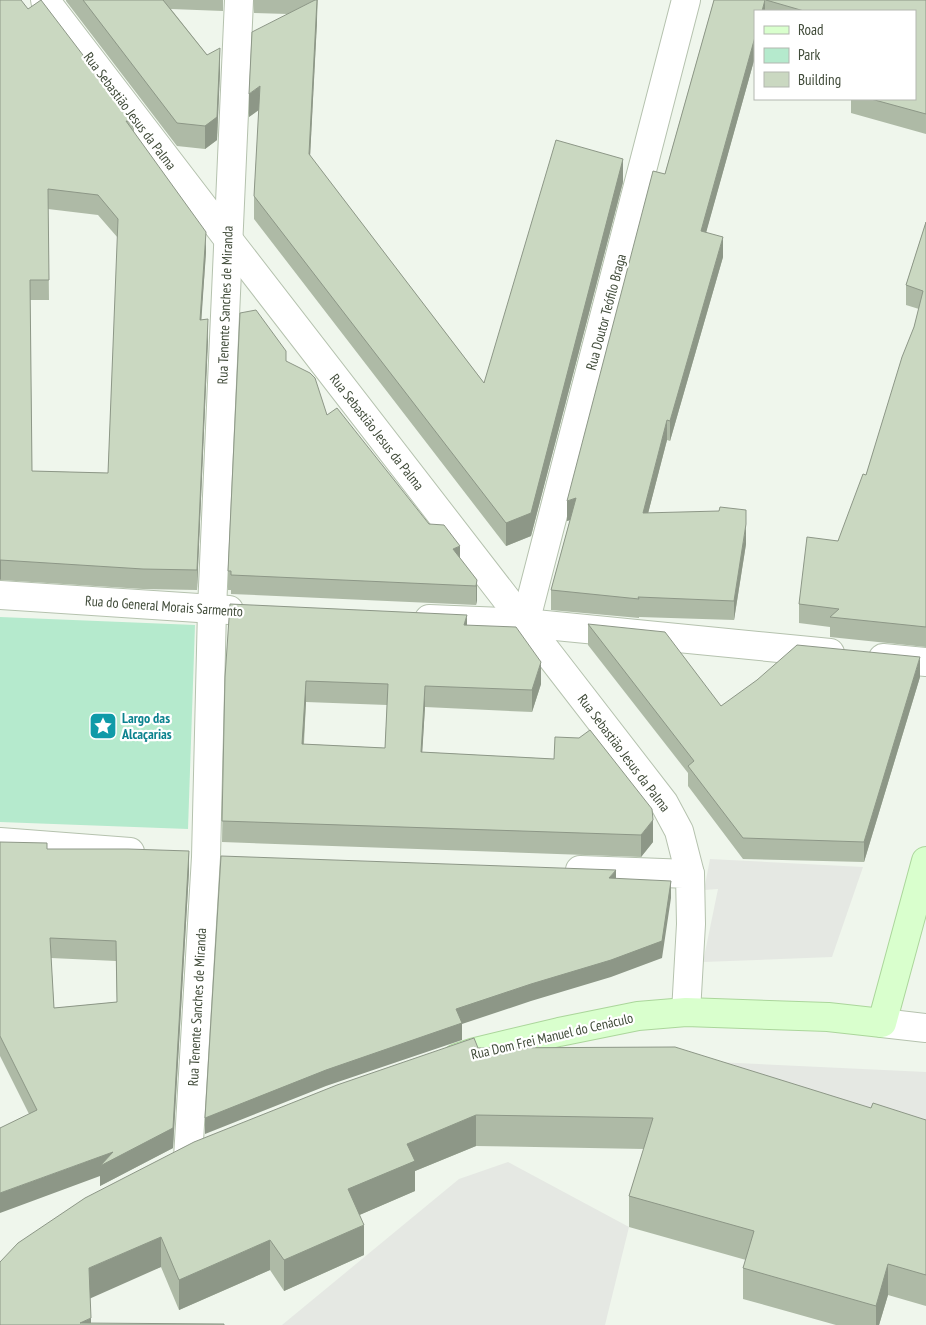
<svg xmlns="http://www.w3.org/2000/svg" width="926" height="1325" viewBox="0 0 926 1325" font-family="'PT Sans Narrow',sans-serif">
  <rect width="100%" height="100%" fill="#eff6ec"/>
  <polygon fill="#b5eacd" points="0,617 195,625 188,829 0,822"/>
  <g fill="#e5e8e3">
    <polygon points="710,859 863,867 832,957 703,962 718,889 704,890"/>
    <polygon points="693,1061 926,1072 926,1151"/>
    <polygon points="508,1162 629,1227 605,1325 282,1325 459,1179"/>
  </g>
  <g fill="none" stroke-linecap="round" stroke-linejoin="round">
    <defs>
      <g id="street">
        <polyline points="45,0 228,239 664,803 679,831 690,874"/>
        <polyline points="0,595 229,610"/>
        <polyline points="429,619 525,623 830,653"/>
        <polyline points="525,623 686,0"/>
        <polyline points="883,658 926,662"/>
        <polyline points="0,842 130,852"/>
        <polyline points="580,870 690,874 691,924 686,1012"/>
        <polyline points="882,1023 926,1028"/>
        <polyline points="188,1158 206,857 212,609 239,0"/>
      </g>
      <polyline id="secondary" points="457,1058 475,1052 559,1032 638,1016 686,1012 828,1017 882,1023 926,861"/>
    </defs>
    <use href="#street" stroke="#b5c2ae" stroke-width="30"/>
    <use href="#secondary" stroke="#abd69b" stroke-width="30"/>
    <use href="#street" stroke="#fff" stroke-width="28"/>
    <use href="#secondary" stroke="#d9ffcd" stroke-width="28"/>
  </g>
  <g fill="#aebaa6" fill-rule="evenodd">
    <polygon points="66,0 223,0 223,11 171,9 220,71 217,140 205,149 177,146 66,1"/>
    <polygon points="253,0 318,0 310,156 484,383 623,182 531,536 506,546 254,219 254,196 259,110 249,117 288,14 254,13"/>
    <polygon points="714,0 926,0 926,134 851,113 851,99 915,99 915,11 755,11 755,57 706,232 723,257 670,441 667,440 648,513 746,544 734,620 639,617 639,618 551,610 551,590 570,520 567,521"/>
    <path d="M28 9 134 122V133L206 252 201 320 208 339 197 590 143 589 0 580ZM48 209 98 215 118 238 108 473 32 471 30 300H49Z"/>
    <polygon points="926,222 926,647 830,637 830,627 799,623 799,604 838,541 866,475 914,327 919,309 906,305 906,285"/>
    <polygon points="286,361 327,415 429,524 460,559 477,580 477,600 476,605 231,594 231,590 228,590 228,571"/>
    <polygon points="588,624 721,706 920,677 864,862 743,859 688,786 688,773 588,645"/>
    <path d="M467 625 541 684 532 712 425 707 422 752 554 759 653 842 641 857 222 842 225 677ZM306 702 387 705 385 748 304 744Z"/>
    <path d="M0 842 189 871 173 1148 100 1186V1176L29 1114 0 1056ZM51 958 116 961 117 1002 54 1008Z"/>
    <polygon points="478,1048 871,1108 926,1120 926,1306 888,1295 879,1325 836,1325 743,1299 743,1268 746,1260 629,1227 629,1196 644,1149 476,1146 415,1171 415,1191 359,1215 364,1255 284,1291 270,1270 179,1310 161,1267 0,1325"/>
  </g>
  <g fill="#8d9787">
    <polygon points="317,0 317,22 309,177 309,154"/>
    <polygon points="765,0 765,11 762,11"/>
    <polygon points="755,37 755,57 701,251 701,231"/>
    <polygon points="220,48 220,71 217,140 205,149 205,126"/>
    <polygon points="260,86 260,109 249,117 249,94"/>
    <polygon points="623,159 623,182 531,536 506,546 506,523"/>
    <polygon points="206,232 206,252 200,340 200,320"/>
    <polygon points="723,237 723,257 670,441 670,421"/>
    <polygon points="208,319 208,339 197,590 197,570"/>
    <polygon points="667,420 667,440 643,533 643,513"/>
    <polygon points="576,498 576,518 567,521 567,501"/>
    <polygon points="746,524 746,544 734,620 734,601"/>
    <polygon points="460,546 460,565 453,549"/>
    <polygon points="1,559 1,579 0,580 0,560"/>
    <polygon points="477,580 477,600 476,605 476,586"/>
    <polygon points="467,615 467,636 464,625"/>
    <polygon points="920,657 920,677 864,862 864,842"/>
    <polygon points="541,662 541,684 532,712 532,690"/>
    <polygon points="306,681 306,702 302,765 302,744"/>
    <polygon points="425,686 425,707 421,773 421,752"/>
    <polygon points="653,820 653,842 641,857 641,835"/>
    <polygon points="189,851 189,871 173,1148 100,1186 100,1176 0,1213 0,1193 113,1152"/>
    <polygon points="616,870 616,887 609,878"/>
    <polygon points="671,881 671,898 662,958 611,977 531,1001 462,1024 462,1040 326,1086 205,1134 205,1118 456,1009"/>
    <polygon points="476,1115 476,1146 415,1171 415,1191 348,1220 348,1189 407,1144"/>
    <polygon points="364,1225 364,1255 284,1291 284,1260"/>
    <polygon points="161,1237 161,1267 89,1299 89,1268"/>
    <polygon points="270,1240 270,1270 179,1310 179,1280"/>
    <polygon points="888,1264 888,1295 879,1325 876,1325 876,1306"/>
    <polygon points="91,1318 91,1325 80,1323"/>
  </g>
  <g fill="#cad8c1" stroke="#8d9787" fill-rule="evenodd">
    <path d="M0 0H21L28 9 41 0 134 122 126 121 206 232 200 320 208 319 197 570 143 569 0 560ZM48 189 98 195 118 219 108 473 32 471 30 280H49Z"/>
    <polygon points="83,0 163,0 207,55 220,48 217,117 205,126 177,123"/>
    <polygon points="315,0 317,0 309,154 484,383 556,140 623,159 531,513 506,523 254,196 260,86 249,94 252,32"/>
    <polygon points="714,0 765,0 762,11 755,11 755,37 701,231 723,237 670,421 667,420 643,513 719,511 720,507 746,510 746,524 734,601 638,597 639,599 551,590 576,498 567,501 653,171 665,174"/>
    <polygon points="766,0 926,0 926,114 871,99 915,99 915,11 804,11"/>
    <polygon points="926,222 926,627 830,617 839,609 799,604 807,537 838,541 863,474 866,475 902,357 914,327 923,291 906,285"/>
    <polygon points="256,310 286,351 286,361 310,373 315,378 327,415 337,408 429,524 444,525 460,546 453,549 477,580 476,586 231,575 231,571 228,571 240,313"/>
    <path d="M230 604 467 615 464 625 516 627 541 662 532 690 425 686 421 752 554 759 555 737 579 738 590 730 652 809 653 820 641 835 222 821 225 677ZM306 681 388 684 385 748 302 744Z"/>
    <polygon points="588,624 665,632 721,706 757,680 797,645 920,657 864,842 743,838 688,766 694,761"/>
    <path d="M0 842 47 843V849H128L189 851 173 1128 100 1166 113 1152 0 1193V1128L37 1110 0 1036ZM50 938 116 941 117 1002 54 1008Z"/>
    <polygon points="221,856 616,870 609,878 671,881 662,941 611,960 531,984 456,1009 462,1023 326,1070 205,1118"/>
    <polygon points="474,1038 478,1048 675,1047 871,1108 873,1103 926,1120 926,1275 888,1264 876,1306 743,1268 754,1231 629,1196 653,1118 476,1115 407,1144 415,1161 348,1189 364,1225 284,1260 270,1240 179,1280 161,1237 89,1268 91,1318 80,1323 224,1324 224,1325 0,1325 0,1262 18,1243 85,1198 194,1142 337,1085"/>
  </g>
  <defs>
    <symbol id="sight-square" viewBox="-11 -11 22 22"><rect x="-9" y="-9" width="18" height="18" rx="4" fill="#0f9aa8" stroke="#fff"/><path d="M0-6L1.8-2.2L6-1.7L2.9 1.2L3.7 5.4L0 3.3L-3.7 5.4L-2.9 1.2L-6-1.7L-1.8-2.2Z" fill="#fff"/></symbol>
  </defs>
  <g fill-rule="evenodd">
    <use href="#sight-square" x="87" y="710" width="32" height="32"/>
  </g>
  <g text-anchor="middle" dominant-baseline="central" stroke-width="4.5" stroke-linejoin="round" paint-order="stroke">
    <g font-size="14" fill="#404b39" stroke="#fff">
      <text transform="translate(130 111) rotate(53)">Rua Sebastião Jesus da Palma</text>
      <text transform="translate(225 305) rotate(-88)">Rua Tenente Sanches de Miranda</text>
      <text transform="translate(606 312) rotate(-75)">Rua Doutor Teófilo Braga</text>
      <text transform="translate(377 432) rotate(52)">Rua Sebastião Jesus da Palma</text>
      <text transform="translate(164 606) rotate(4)">Rua do General Morais Sarmento</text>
      <text transform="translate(624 753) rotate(53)">Rua Sebastião Jesus da Palma</text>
      <text transform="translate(197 1007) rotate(-87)">Rua Tenente Sanches de Miranda</text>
      <text transform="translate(552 1036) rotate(-13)">Rua Dom Frei Manuel do Cenáculo</text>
    </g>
    <g font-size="14" font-weight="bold" fill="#0d838f" stroke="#fff" text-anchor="start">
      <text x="122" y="718">Largo das<tspan x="122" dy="16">Alcaçarias</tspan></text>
    </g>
  </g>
  <rect x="754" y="10" width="162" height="90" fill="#ffffff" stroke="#b3b7b0"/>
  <rect x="764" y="26" width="25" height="8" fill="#d9ffcd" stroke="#b3b7b0"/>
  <text x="798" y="35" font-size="15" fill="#404b39">Road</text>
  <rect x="764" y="48" width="25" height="15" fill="#b5eacd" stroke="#b3b7b0"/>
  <text x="798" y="60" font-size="15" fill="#404b39">Park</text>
  <rect x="764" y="72" width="25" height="15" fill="#cad8c1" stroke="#b3b7b0"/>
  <text x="798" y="85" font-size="15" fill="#404b39">Building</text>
</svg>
